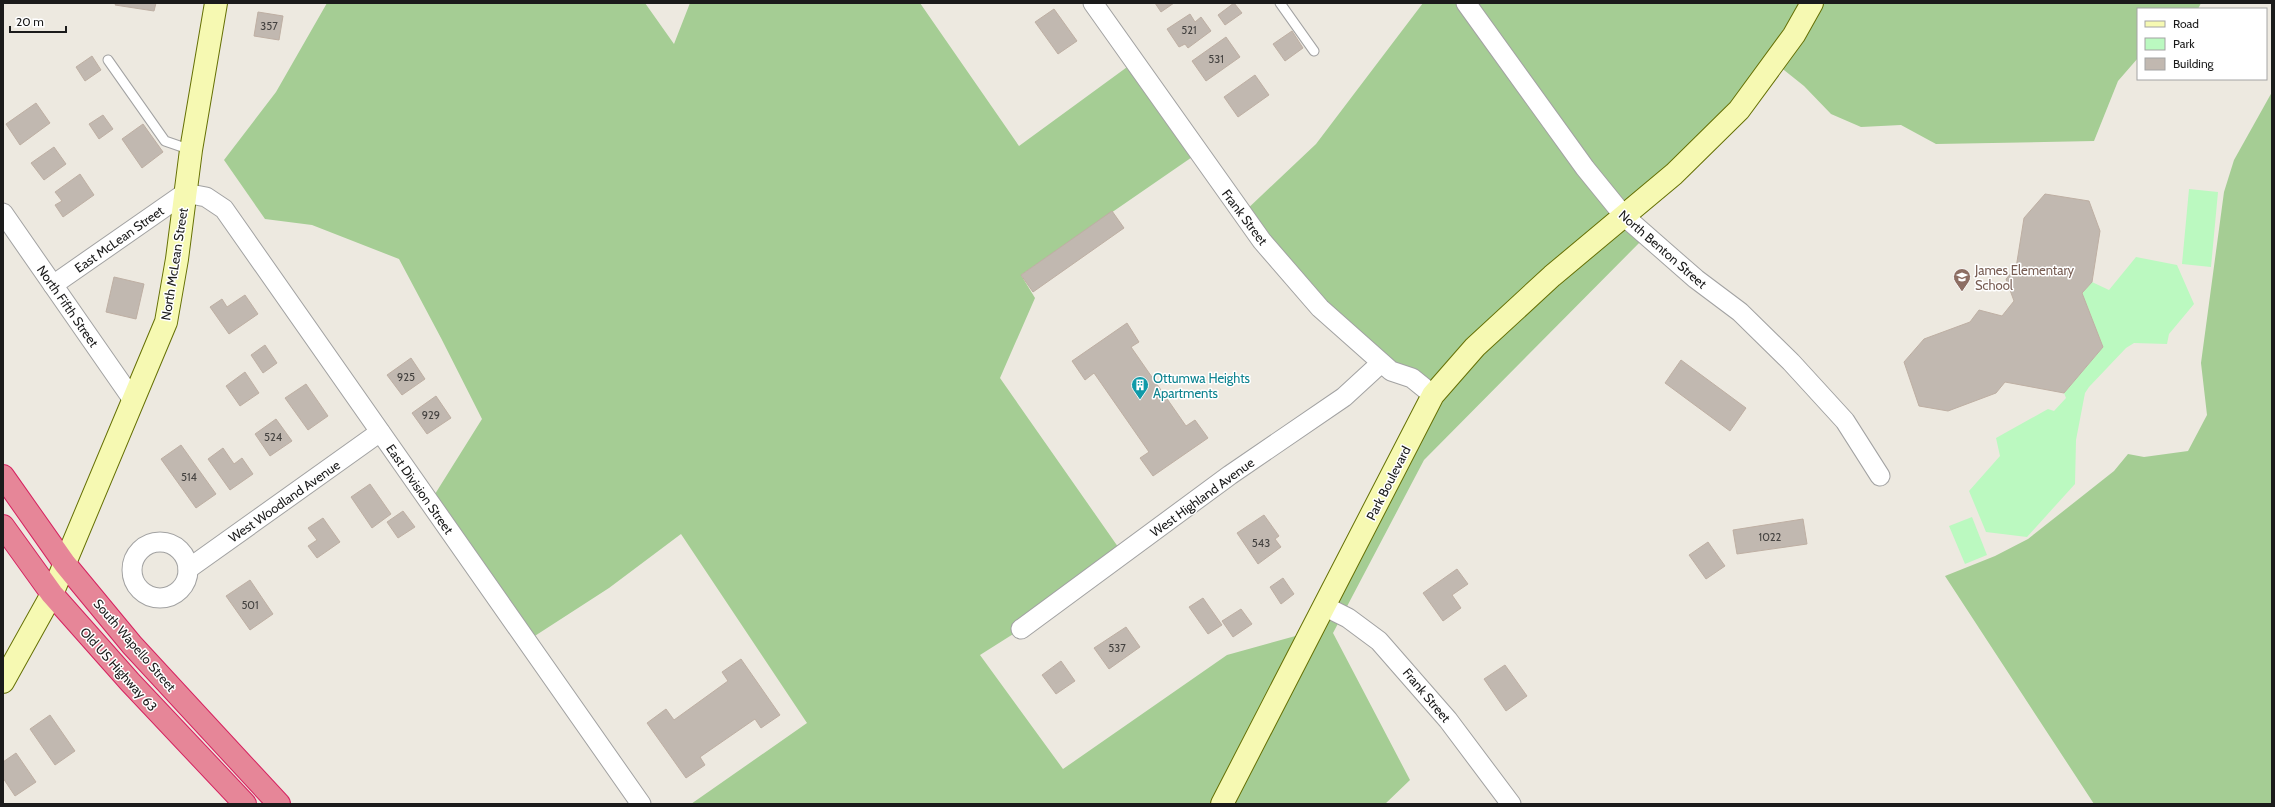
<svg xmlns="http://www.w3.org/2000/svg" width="2275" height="807" viewBox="0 0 2275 807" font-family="Cabin,sans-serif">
  <rect width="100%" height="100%" fill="#ede9e0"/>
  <g fill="#a5cd94">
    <polygon points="327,3 645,3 674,44 690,3 920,3 1019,146 1134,62 1198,153 1021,275 1035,298 1000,378 1123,554 1021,629 980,655 1063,769 1227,655 1310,632 1433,396 1391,371 1242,214 1316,144 1423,3 2201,3 2198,9 2138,9 2138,58 2118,81 2094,141 1936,144 1901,125 1861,127 1831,114 1804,86 1774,62 1624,216 1646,236 1424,460 1333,633 1410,780 1385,804 691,804 807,723 681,534 609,588 527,641 430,502 482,419 441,338 399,259 312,225 265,219 224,160 276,92"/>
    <polygon points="2272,92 2272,804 2094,804 1945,576 1995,556 2028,539 2114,471 2128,454 2144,457 2188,451 2207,415 2201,363 2224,192 2234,160"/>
  </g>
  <g fill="#bbf9c0">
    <polygon points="2189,189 2218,192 2211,267 2182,264"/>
    <polygon points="2136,257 2177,265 2194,304 2169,334 2167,344 2134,343 2126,348 2089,387 2085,393 2076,440 2075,484 2027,537 1986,532 1969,491 2000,456 1996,438 2048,409 2054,411 2066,398 2064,393 2103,347 2082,293 2092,282 2109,290"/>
    <polygon points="1972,517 1987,555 1965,564 1949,526"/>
  </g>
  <g fill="#c1b8b0" stroke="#beafa3">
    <polygon points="116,3 156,3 154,11 115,5"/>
    <polygon points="1155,3 1174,3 1161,12"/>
    <polygon points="1234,3 1242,13 1225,25 1218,15"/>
    <polygon points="1054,9 1077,41 1058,54 1035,22"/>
    <polygon points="258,12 283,16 279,40 254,36"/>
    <polygon points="1190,14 1195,22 1201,17 1211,31 1188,48 1185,44 1179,47 1167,29"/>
    <polygon points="1292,31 1303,48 1285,61 1273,44"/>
    <polygon points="1226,37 1240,57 1206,81 1192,61"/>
    <polygon points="92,56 101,70 85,81 76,67"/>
    <polygon points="1255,75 1269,95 1238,117 1224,97"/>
    <polygon points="36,103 50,123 20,145 6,124"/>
    <polygon points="103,115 113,129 99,139 89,124"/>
    <polygon points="143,124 163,152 142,168 122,139"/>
    <polygon points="54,147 66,164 44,180 31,163"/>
    <polygon points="80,174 94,195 63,217 55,205 62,201 55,192"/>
    <polygon points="2045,194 2089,201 2100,231 2092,282 2082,293 2103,347 2064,393 2005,382 1996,393 1948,411 1919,406 1904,362 1924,339 1970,322 1979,310 2002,316 2014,301 2006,279 2016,268 2024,218"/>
    <polygon points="1112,211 1124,228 1033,292 1021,275"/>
    <polygon points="114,277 144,284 136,319 106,312"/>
    <polygon points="245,295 258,314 229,334 210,307 222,299 227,307"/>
    <polygon points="1127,323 1139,342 1131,347 1186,426 1195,420 1208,438 1153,476 1140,458 1149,452 1094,373 1085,380 1072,361"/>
    <polygon points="265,345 277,363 263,373 251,355"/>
    <polygon points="411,358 425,379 402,395 387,375"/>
    <polygon points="1681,360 1746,408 1730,431 1665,383"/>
    <polygon points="245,372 259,393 240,406 226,386"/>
    <polygon points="306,384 328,416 308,430 285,398"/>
    <polygon points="436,396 451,418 427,434 412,413"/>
    <polygon points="276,419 292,441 270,456 255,434"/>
    <polygon points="181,445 216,494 196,508 161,459"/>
    <polygon points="223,448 234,464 242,458 253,474 230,490 208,459"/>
    <polygon points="370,484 391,514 372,528 351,497"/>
    <polygon points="403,511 415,527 398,538 387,522"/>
    <polygon points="1264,515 1279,536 1275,539 1281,547 1258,564 1237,533"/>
    <polygon points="323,518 340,542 317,558 308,546 317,540 308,528"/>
    <polygon points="1803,519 1807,544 1737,554 1733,530"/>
    <polygon points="1708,542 1725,566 1706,579 1689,555"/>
    <polygon points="1457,569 1468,584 1452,595 1461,608 1443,621 1423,593"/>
    <polygon points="1283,578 1294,594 1281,604 1270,587"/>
    <polygon points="250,580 273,614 250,630 226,596"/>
    <polygon points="1203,598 1222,625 1208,634 1189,607"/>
    <polygon points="1241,609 1252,624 1233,637 1222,621"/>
    <polygon points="1126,627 1140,647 1109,669 1094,648"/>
    <polygon points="741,659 780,715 761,728 755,719 700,757 705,765 686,778 647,723 666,709 674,720 728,681 722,672"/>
    <polygon points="1061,661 1075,681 1056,694 1042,675"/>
    <polygon points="1505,665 1527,696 1506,711 1484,679"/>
    <polygon points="50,715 75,751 55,765 30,729"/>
    <polygon points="16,753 36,782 15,796 3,778 3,762"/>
  </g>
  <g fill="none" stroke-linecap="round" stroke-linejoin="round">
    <defs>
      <g id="lane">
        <polyline points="1280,3 1314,51"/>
        <polyline points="108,60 165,141 191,150"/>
      </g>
      <g id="street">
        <polyline points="1093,3 1262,241 1320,308 1391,371 1412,378 1433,395"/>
        <polyline points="1466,3 1585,168 1624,216 1696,279 1740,312 1791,362 1845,421 1880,476"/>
        <polyline points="3,213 133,400"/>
        <polyline points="53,285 185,193 206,197 224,209 641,804"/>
        <circle cx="160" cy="570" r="28"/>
        <polyline points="188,569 380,432"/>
        <polyline points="1324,606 1348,618 1379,641 1448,720 1511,804"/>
        <polyline points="1021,629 1230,475 1344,397 1381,363"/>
      </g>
      <g id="secondary">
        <polyline points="3,682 52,594 166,322 177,259 191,150 216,3"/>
        <polyline points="1222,804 1433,395 1475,347 1552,276 1674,174 1739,110 1794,35 1812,3"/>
      </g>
      <g id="highway">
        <polyline points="3,476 65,564 132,645 279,804"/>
        <polyline points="3,526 52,594 130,682 245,804"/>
      </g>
    </defs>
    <use href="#lane" stroke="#a2a2a2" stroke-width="11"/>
    <use href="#street" stroke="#a2a2a2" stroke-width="21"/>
    <use href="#secondary" stroke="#657004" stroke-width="24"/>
    <use href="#highway" stroke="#d62260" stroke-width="24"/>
    <use href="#lane" stroke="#fff" stroke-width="9"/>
    <use href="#street" stroke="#fff" stroke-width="19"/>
    <use href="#secondary" stroke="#f6f9b2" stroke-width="22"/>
    <use href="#highway" stroke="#e68698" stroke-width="22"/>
  </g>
  <defs>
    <symbol id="school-pin" viewBox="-11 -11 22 30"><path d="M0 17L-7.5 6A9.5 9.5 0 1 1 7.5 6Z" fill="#8d6e63" stroke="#fff"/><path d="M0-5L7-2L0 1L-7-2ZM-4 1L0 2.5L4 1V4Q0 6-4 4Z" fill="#fff"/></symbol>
    <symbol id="building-pin" viewBox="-11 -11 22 30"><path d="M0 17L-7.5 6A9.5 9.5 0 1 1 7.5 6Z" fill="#0f9aa8" stroke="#fff"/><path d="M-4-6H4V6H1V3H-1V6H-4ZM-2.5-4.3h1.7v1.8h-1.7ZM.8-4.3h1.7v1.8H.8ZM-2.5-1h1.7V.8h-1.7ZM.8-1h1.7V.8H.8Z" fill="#fff"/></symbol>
  </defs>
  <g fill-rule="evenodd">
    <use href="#school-pin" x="1952" y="267" width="20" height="27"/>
    <use href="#building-pin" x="1130" y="375" width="20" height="27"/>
  </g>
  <g text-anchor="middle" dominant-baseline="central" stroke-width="3" stroke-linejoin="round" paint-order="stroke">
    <g font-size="11" fill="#444240">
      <text x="269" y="26">357</text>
      <text x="1189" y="30">521</text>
      <text x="1216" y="59">531</text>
      <text x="406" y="377">925</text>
      <text x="431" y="415">929</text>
      <text x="273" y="437">524</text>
      <text x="189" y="477">514</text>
      <text x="1770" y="537">1022</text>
      <text x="1261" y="543">543</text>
      <text x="250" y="605">501</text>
      <text x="1117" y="648">537</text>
    </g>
    <g font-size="13" fill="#1b1b1b" stroke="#fff">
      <text transform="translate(1245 217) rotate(53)">Frank Street</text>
      <text transform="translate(119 239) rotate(-35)">East McLean Street</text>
      <text transform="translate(1663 249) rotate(41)">North Benton Street</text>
      <text transform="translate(174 264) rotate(-81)">North McLean Street</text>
      <text transform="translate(68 306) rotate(55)">North Fifth Street</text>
      <text transform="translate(1388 483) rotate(-63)">Park Boulevard</text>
      <text transform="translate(420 489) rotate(55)">East Division Street</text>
      <text transform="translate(1202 497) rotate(-36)">West Highland Avenue</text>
      <text transform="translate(284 501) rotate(-35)">West Woodland Avenue</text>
      <text transform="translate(135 645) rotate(49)">South Wapello Street</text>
      <text transform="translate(119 669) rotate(48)">Old US Highway 63</text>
      <text transform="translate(1427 695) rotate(50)">Frank Street</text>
    </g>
    <g font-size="13" fill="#785e54" stroke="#fff" text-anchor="start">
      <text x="1975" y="270">James Elementary<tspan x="1975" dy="15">School</tspan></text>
    </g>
    <g font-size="13" fill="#0d838f" stroke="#fff" text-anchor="start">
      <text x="1153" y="378">Ottumwa Heights<tspan x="1153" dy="15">Apartments</tspan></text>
    </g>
  </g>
  <rect width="2275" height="807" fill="none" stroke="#1b1b1b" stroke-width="8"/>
  <rect x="2137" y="8" width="130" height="72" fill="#ffffff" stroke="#a4a4a4"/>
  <rect x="2145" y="21" width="20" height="6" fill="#f6f9b2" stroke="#a4a4a4"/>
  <text x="2173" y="28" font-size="12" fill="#1b1b1b">Road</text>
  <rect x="2145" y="38" width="20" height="12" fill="#bbf9c0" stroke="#a4a4a4"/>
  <text x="2173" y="48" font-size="12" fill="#1b1b1b">Park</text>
  <rect x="2145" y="58" width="20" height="12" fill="#c1b8b0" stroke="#a4a4a4"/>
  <text x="2173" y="68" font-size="12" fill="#1b1b1b">Building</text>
  <path d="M10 26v6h56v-6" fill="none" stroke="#1b1b1b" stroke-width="2"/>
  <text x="16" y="26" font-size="12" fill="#1b1b1b" stroke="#ffffff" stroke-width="3" paint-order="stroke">20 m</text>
</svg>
